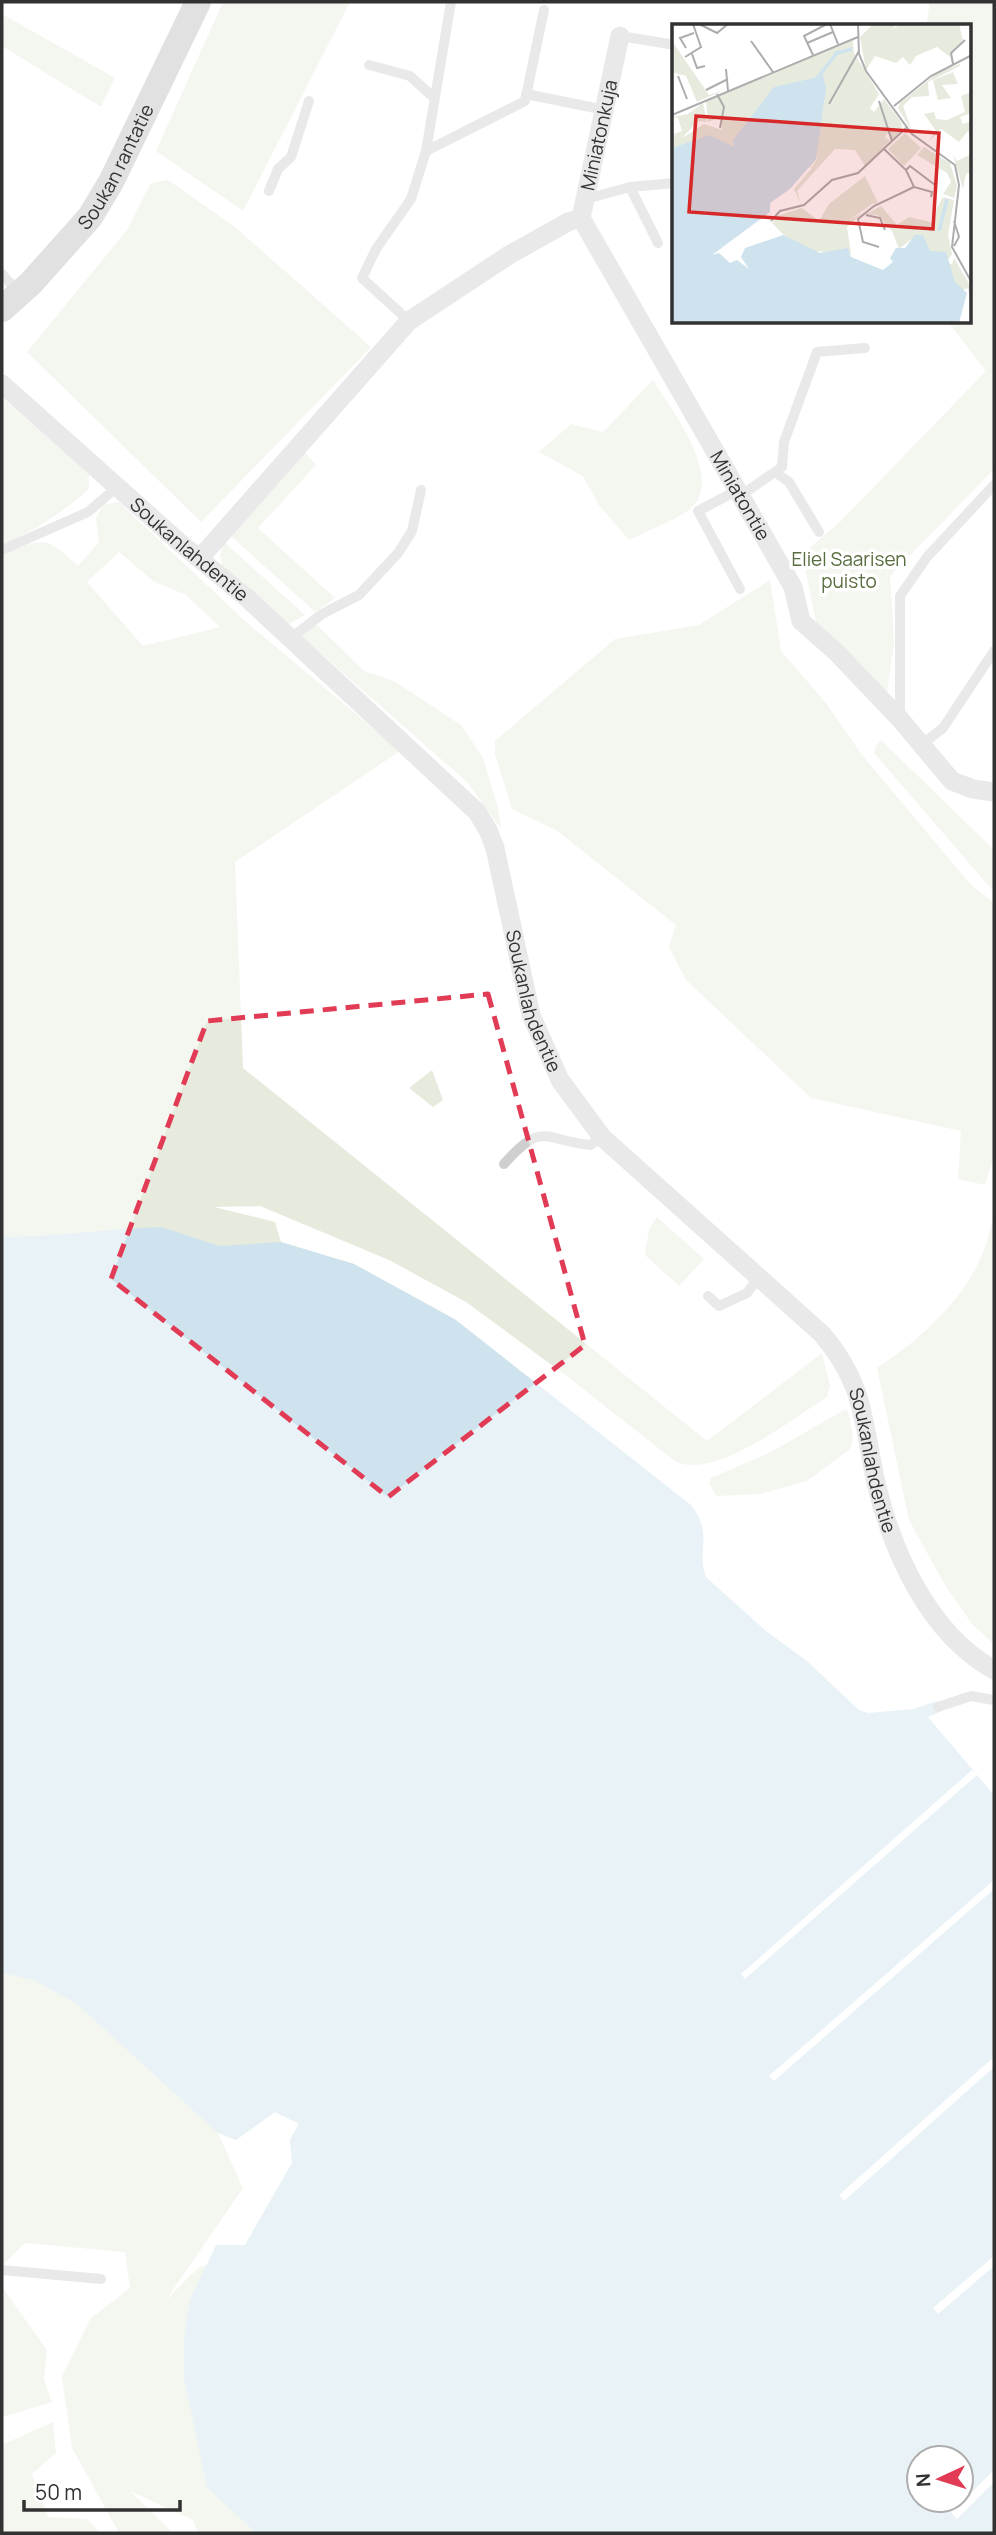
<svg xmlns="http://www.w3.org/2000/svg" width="996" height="2535" viewBox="0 0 996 2535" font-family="Manrope,sans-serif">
  <rect width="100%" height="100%" fill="#fff"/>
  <g fill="#e6ebde" fill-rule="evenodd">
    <polygon points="223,2 350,2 243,211 156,151"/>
    <polygon points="930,2 994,2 994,469 890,576 894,642 887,694 817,626 802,554 840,522 986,371 948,322 970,322 970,26 926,26"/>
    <polygon points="2,14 115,78 101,107 2,46"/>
    <polygon points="168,180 235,227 371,347 201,522 27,352 127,230 151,183"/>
    <path d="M653 380C671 410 730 483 686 512 669 523 647 531 629 540L598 504 583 476 539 452 571 424 603 432Z"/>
    <path d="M2 398 89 474V489C63 512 34 531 2 545Z"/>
    <polygon points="305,452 316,465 258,528 335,598 315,612 229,534"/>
    <path d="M119 502 245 621 400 751 235 862 243 1068 707 1441 822 1353 830 1385 827 1397C792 1419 717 1479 676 1462L568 1377 466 1302 389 1260 260 1206 214 1207 275 1222 281 1242 354 1264 456 1320H2V555C42 538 45 535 78 566L99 542 96 518 103 505ZM119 552 153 581 186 595 220 627 143 646 87 582Z"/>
    <polygon points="224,542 305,615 289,624 222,568 220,555"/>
    <polygon points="770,580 781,651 826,703 862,755 971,885 994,903 994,1155 985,1185 958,1179 961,1131 811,1098 686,980 669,947 676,925 556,830 512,809 495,754 495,741 615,639 699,625"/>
    <polygon points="316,624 364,671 394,681 461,725 483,758 498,808 501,829 467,782 301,636"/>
    <polygon points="881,740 994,850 994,892 874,753 875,747"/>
    <polygon points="432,1070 443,1100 433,1107 409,1088"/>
    <path d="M994 1208V1644L972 1624 945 1585 909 1520 877 1368C934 1330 987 1279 994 1208Z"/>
    <polygon points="657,1217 704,1259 679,1286 645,1255 649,1229"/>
    <polygon points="844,1410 848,1411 853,1437 850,1449 807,1481 760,1494 716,1496 709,1483 711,1478 773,1451"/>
    <path d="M277 1714 343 2533H198L193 2520 130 2491 173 2533H119L72 2448 62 2377 90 2319 130 2288 125 2252 25 2243 2 2266V1810ZM275 2112 299 2123 290 2140 292 2163 245 2245H216L208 2264 198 2268 166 2300 243 2188 218 2133 236 2140Z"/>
    <polygon points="2,2287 47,2350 44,2379 52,2402 2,2417"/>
    <polygon points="53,2422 56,2453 32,2474 48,2517 87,2519 100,2533 2,2533 2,2445"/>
  </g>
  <path fill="#cee3ed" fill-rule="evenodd" d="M161 1227 220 1246 281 1242 354 1264 456 1320 691 1505C714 1534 696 1550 706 1577L766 1631 807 1661 859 1710 868 1713 913 1709 937 1701 940 1712 928 1717 994 1795V2533H256L207 2487 184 2378V2338L190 2300 216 2245H245L292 2163 290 2140 299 2124 275 2112 236 2140 217 2132 77 2004 34 1980 2 1973V1237C55 1237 107 1229 161 1227ZM919 2458H961V2500H919Z"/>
  <g fill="#fff">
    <polygon points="972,1770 977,1775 745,1979 741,1974"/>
    <polygon points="994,1880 994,1889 774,2081 769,2076"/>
    <polygon points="994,2057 994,2067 844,2201 839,2195"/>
    <polygon points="994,2256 994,2266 938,2314 933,2308"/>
    <polygon points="994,2470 994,2482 957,2519 951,2513"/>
  </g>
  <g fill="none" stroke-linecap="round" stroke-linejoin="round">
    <g stroke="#cfcfcf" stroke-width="10">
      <polyline points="620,36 669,44"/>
      <polyline points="369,65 410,76 433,97"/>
      <polyline points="526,94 605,110"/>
      <polyline points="426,151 451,2"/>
      <polyline points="630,187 674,183"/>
      <polyline points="269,191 278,169 291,157 309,101"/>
      <polyline points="586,199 630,187 658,243"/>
      <polyline points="2,274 19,293"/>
      <polyline points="409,321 362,278 376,249 411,199 426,151 525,101 544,10"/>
      <polyline points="775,472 789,482 819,532"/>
      <polyline points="736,491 698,511 740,589"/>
      <polyline points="740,496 782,467 784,442 817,352 865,348"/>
      <polyline points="2,550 88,512 117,487"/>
      <polyline points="291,638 322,614 359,595 398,553 412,531 421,490"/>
      <polyline points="900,715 900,596 927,557 994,485"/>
      <polyline points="921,745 943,728 994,651"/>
      <path d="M504 1164C543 1120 543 1140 590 1145L602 1137"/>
      <polyline points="708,1296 719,1306 747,1293 759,1277"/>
      <polyline points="938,1707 971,1696 994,1700"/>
      <polyline points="2,2270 101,2279"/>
    </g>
    <g stroke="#cfcfcf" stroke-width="19">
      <path id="s1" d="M581 218 793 587 801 621 836 652 900 719 952 781 973 789 994 792"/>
      <path id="s2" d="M2 384 179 542 247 598 477 812 488 830 495 848 531 1015 560 1080 602 1137 822 1334C867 1387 862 1423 877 1487 894 1556 930 1634 994 1670"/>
      <path id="s3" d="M200 558 409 321 509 255 568 222 581 218 620 36"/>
    </g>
    <path stroke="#bcbcbc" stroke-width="26" id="s4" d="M2 309 31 283 90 217 111 182 198 2"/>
  </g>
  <path d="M0 0H996V2535H0ZM488 994 585 1345 388 1497 111 1279 207 1021Z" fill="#fff" fill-opacity=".55" fill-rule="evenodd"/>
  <path fill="none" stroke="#e13b55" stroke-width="5" stroke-dasharray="14 9" stroke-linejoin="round" d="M488 994 585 1345 388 1497 111 1279 207 1021Z"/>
  <g text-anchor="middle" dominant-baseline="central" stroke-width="7" stroke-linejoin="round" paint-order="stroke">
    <g font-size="19" fill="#323232" stroke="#fff">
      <text stroke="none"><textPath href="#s3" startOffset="602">Miniatonkuja</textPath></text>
      <text stroke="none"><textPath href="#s4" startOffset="184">Soukan rantatie</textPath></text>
      <text stroke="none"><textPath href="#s1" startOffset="320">Miniatontie</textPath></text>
      <text stroke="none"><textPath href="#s2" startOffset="250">Soukanlahdentie</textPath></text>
      <text stroke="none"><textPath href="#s2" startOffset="838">Soukanlahdentie</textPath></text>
      <text stroke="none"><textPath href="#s2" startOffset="1426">Soukanlahdentie</textPath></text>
    </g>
    <g font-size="19" fill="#586d3f" stroke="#fff">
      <text x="849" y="559">Eliel Saarisen<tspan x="849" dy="22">puisto</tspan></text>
    </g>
  </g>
  <g transform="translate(672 24)">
    <rect width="299" height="299" fill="#fff"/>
    <path d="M201 0H224L221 5 228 0H287L291 16 278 33 265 23 244 32 238 41 231 33 224 39 203 32 194 46 188 13ZM181 16 182 29 207 70 198 84 202 88 212 75 233 103 229 100 231 105 221 115 215 109 213 113 218 117 193 142 183 126 163 125 125 167 129 180 122 165 139 145 149 127 138 144 101 124H17L15 118 16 124 0 145V111L10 107 6 94 0 93 16 90 31 79 35 98 26 97 10 114 32 100 50 106 49 93 36 98 34 77ZM0 17 37 71 54 65 25 78 14 52 0 48ZM288 40V42L256 58 257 72 240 73 231 82 240 107 226 84 228 79 267 48ZM281 48 286 60 270 61 279 74 266 76 261 56ZM299 68V89L288 93 291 100 299 97V115L296 107 287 118 269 105 256 118 264 107 252 90 262 88 264 95 275 96 293 88 289 72ZM233 109 249 124 232 142 216 125ZM252 123 278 139 285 162 282 174 271 170 279 158 275 149 245 131ZM281 130 285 137 299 130V148L294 150 291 165ZM193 152 206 179 200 180 176 197 190 189 175 203 179 230 103 224 115 214 100 199 105 192 130 184 147 197 157 180ZM271 173 282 176 276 211 280 230 274 239 280 240 282 234 299 263V277L296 264 287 267 241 214 227 225 220 207 206 191 195 190 209 182 225 201 237 193 263 199V187Z" fill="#e6ebde"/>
    <path d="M150 47 154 64 144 135 118 165 98 179V188L40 231 47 229 58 239 65 236 77 245 69 233 73 224 111 211 148 229 176 224 179 233 211 246 221 238 218 234 224 224H233L243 211H251L258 227 274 228 283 258 295 269 287 299 0 300V124L38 111 62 123 61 116 102 63 142 54Z" fill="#cee3ed"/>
    <path fill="none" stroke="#cee3ed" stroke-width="3.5" d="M149 49 165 29 180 25M267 207 275 175M0 209 28 232M36 231 22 235 21 242 61 300"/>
    <path fill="none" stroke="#adadad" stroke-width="2" d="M27 0 45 9 56 0M158 0 166 20M186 0 187 30 194 47 240 110 283 141 287 161 280 223 300 259M79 17 101 48M135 19 161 8M14 24 8 14 22 9M20 30 25 44 33 42M141 31 132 12 155 0M13 33 29 23 21 0M281 40 279 29 293 16M54 45 56 67M6 52 15 75M34 66 56 55M45 70 52 83 48 104M207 77 220 117M157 80 187 27M222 82 259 52 300 31M0 91 186 13M212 125 234 146 242 163 260 168 259 173M234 146 238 142 263 161M194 191 208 194 213 206M99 197 108 187 132 181 160 156 186 149 235 103M282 197 287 213 282 222M207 223 191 218 186 195 202 182 242 163"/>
    <path fill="#d62828" fill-opacity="0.15" stroke="#d62828" stroke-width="3.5" d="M24 92 267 109 261 205 17 188Z"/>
    <rect width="299" height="299" fill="none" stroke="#323232" stroke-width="3.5"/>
  </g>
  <rect width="996" height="2535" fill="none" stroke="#323232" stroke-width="7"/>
  <g transform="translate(940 2479) rotate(266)"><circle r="33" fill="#ffffff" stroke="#adadad" stroke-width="2"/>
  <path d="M0-5L12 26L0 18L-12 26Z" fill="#e13b55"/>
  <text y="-10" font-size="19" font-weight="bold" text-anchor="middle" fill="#323232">N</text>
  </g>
  <path d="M24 2500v10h156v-10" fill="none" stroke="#323232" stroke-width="3.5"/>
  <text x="35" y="2500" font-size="21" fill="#323232" stroke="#ffffff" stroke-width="5" paint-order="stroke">50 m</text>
</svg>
